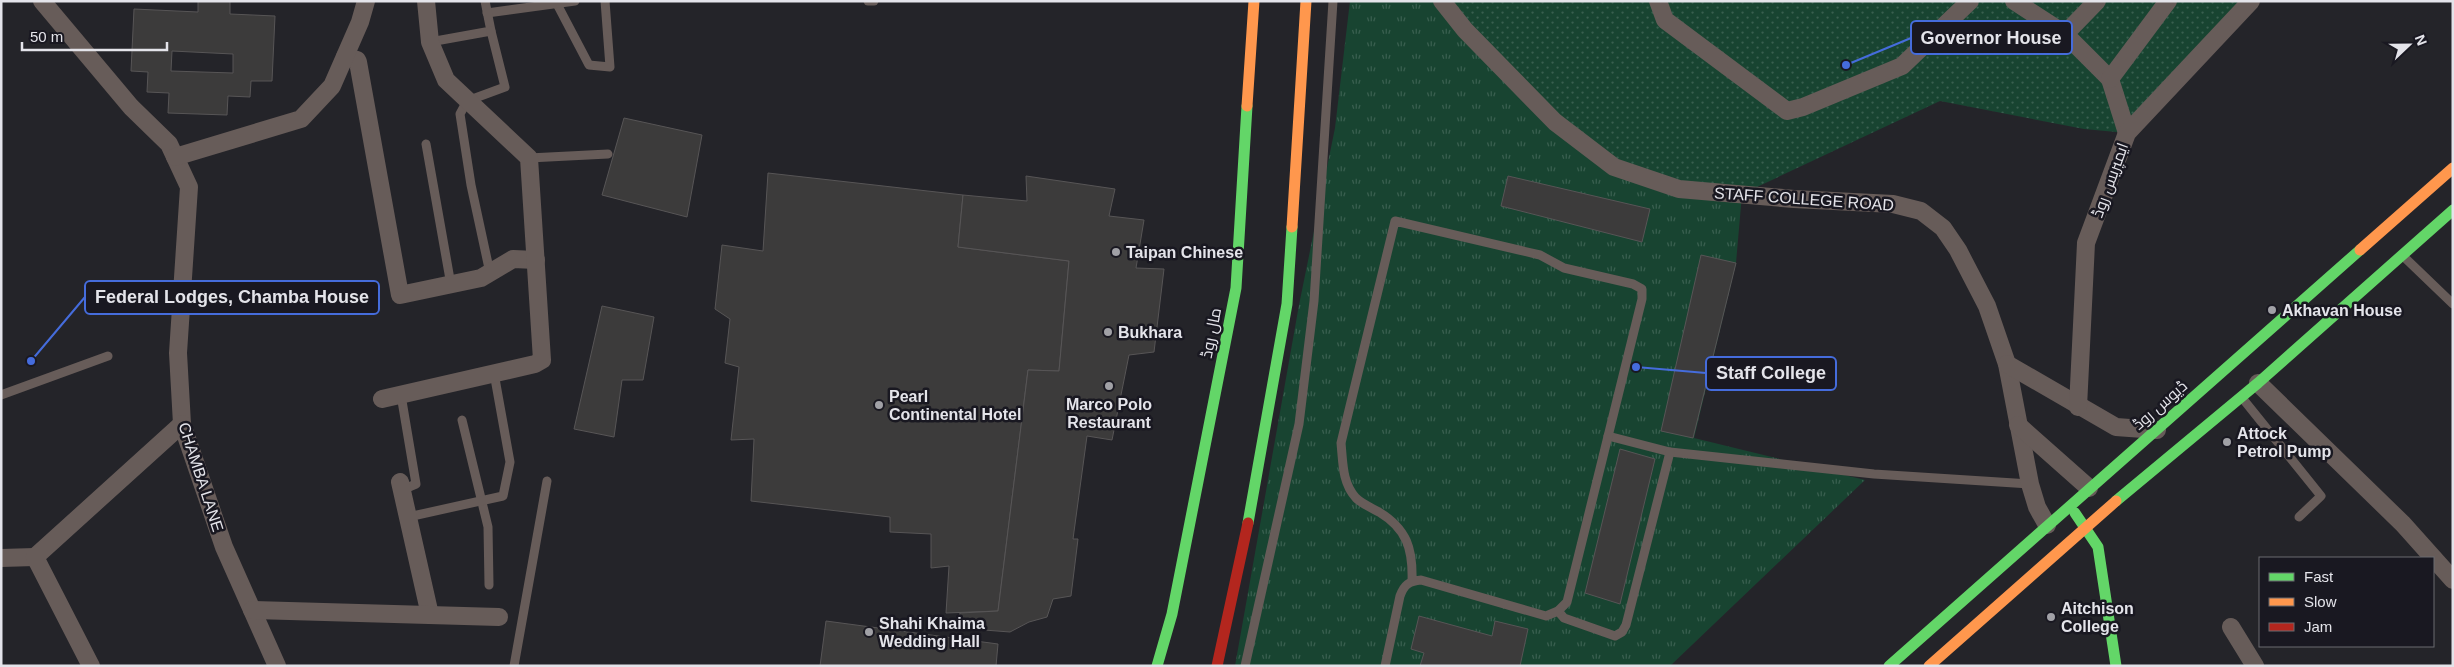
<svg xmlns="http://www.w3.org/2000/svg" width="2454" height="667" viewBox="0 0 2454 667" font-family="Arial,Cairo,sans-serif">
  <defs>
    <pattern id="grass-tufts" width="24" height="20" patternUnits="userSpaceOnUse" patternTransform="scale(1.25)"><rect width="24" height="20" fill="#184431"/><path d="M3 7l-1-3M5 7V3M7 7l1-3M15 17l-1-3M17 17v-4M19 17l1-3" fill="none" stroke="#395f4f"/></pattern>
    <pattern id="park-dots" width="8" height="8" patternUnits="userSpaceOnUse" patternTransform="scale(1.25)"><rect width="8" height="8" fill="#184431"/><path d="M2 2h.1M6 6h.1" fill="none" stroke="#395f4f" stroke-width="1.8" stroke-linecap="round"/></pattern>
  </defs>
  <rect width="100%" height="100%" fill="#242429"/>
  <polygon fill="url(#grass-tufts)" points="1350,1 1442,1 1742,194 1736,263 1694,438 1865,480 1670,666 1235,666 1299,305 1335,128"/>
  <polygon fill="url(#park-dots)" points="1442,1 2251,1 2127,133 2084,129 1940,101 1742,194 1614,167"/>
  <g fill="#3c3b3b" stroke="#575556" fill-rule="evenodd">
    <path d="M198 1H230V14L275 16 272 81H251L250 97 228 96 227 115 168 113 169 93 147 92 148 72 131 71 134 9 198 12ZM172 51 233 54V73L171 71Z"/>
    <polygon points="624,118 702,135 687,217 602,195"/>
    <polygon points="768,173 963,195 958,247 1069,261 1059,371 1028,370 998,611 946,613 949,566 931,568 931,534 890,532 890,517 751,501 754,439 731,440 739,367 725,363 730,319 715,309 722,245 763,251"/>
    <polygon points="1026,176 1115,189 1109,216 1144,220 1136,268 1164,269 1154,352 1129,355 1112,440 1087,436 1073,539 1078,539 1071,596 1053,599 1047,617 1029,622 1010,632 958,628 960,613 998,611 1028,370 1059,371 1069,261 958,247 963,195 1027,201"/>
    <polygon points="1508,176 1650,209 1642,242 1501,206"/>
    <polygon points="1701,255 1736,263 1693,438 1661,431"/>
    <polygon points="602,306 654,317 643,380 622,380 614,437 574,429"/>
    <polygon points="1620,449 1655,459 1620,604 1585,593"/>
    <polygon points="1419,616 1492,636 1495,621 1528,629 1520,666 1420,666 1424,653 1411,649"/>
    <polygon points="826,621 998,644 996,666 820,666"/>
  </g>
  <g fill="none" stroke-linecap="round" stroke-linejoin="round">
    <g stroke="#675c59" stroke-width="9">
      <polyline points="868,1 874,1"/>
      <polyline points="557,4 589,65 610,67 605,1"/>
      <polyline points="487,13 575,1"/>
      <polyline points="430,42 491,31 485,1"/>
      <polyline points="426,144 451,285"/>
      <polyline points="529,158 608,154"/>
      <polyline points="2402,255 2453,304"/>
      <polyline points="490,273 471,185 460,114 467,101 505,87 491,31"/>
      <polyline points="1,395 108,356"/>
      <polyline points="401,395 416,484 402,490"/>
      <polyline points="2243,399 2321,496 2299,517"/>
      <polyline points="462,420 488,527 489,585"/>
      <polyline points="1608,436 1670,452 1874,474 2030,484"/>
      <polyline points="408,517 503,496 510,462 494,373"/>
      <polyline points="1558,611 1564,618 1615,636 1622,632 1626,625 1670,452"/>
      <polyline points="514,666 547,481"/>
      <polyline points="1245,666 1299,424 1314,301 1333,1"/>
      <path d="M1385 666 1400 596C1404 585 1409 581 1421 580L1546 616 1558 611 1567 602 1642 299V289L1633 284 1564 268 1540 255 1395 221 1341 443C1343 462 1342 483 1356 498 1362 504 1372 508 1379 512 1407 529 1413 549 1412 581"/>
    </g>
    <g stroke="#675c59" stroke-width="18">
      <polyline points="42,1 131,107 169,144 189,187 178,353 182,424 224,547 277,666"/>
      <polyline points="1442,1 1465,30 1555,122 1614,167 1679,189 1794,199 1893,204 1921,211 1943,228 1958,250 1987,306 2007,364 2030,484 2037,507 2047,525"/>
      <polyline points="1658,1 1665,20 1787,111 1803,107 1902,66 1970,1"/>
      <polyline points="2014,1 2065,34"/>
      <polyline points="2097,1 2065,34 2110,79 2127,133"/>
      <polyline points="345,57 357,60 358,62 400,295 481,278 513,259 536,260"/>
      <polyline points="2110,79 2168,1"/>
      <polyline points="175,157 301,119 332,86 360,22 366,1"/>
      <polyline points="2007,364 2116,427 2157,430"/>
      <polyline points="2258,383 2403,524 2453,580"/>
      <polyline points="382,399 535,364 542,360 529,158 446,80 430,42 426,1"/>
      <polyline points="2078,407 2086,243 2127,133 2251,1"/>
      <polyline points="2018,425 2089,488"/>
      <polyline points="400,482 430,615"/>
      <polyline points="1,558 35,557"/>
      <polyline points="252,610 499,617"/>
      <polyline points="2231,627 2255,666"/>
      <polyline points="91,666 35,557 182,424"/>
    </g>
    <g stroke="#63d668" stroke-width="11">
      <polyline points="2116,501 2258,383 2453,210"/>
      <polyline points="2075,513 2098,547 2116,666"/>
      <polyline points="1248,523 1287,304 1292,227"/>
      <polyline points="1157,666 1172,614 1236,288 1247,106"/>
      <polyline points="1889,666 2360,250"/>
    </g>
    <g stroke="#ff974d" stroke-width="11">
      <polyline points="1247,106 1254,1"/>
      <polyline points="1292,227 1306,1"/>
      <polyline points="2360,250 2453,168"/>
      <polyline points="1929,666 2116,501"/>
    </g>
    <polyline stroke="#b3261e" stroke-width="11" points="1217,666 1248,523"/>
  </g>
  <g fill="#a1a1a6" stroke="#191821" stroke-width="2">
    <circle cx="1116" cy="252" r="5"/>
    <circle cx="2272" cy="310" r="5"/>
    <circle cx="1108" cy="332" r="5"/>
    <circle cx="1109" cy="386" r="5"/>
    <circle cx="879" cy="405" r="5"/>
    <circle cx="2227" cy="442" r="5"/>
    <circle cx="2051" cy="617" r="5"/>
    <circle cx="869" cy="632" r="5"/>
  </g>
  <g text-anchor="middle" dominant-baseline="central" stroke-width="5" stroke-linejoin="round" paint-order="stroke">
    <g font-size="16" fill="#e4e4ea" stroke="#191821">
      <text transform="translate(2110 180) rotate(-70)">ایمپریس روڈ</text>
      <text transform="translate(1804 199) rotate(4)">STAFF COLLEGE ROAD</text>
      <text transform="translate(1211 333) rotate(-79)">مال روڈ</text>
      <text transform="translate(2160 405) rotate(-41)">ڈیوس روڈ</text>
      <text transform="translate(201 477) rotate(72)">CHAMBA LANE</text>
    </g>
    <g font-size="16" font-weight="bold" fill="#e4e4ea" stroke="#191821" text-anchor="start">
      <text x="1126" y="252">Taipan Chinese</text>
      <text x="2282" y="310">Akhavan House</text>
      <text x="1118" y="332">Bukhara</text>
      <text x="889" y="396">Pearl<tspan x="889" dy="18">Continental Hotel</tspan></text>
      <text x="1109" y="404" text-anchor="middle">Marco Polo<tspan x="1109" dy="18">Restaurant</tspan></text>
      <text x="2237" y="433">Attock<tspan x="2237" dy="18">Petrol Pump</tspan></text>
      <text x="2061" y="608">Aitchison<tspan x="2061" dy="18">College</tspan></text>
      <text x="879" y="623">Shahi Khaima<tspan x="879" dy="18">Wedding Hall</tspan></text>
    </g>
  </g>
  <path fill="none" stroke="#456cdc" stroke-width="2" d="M1846 65L1911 38M31 361L85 297M1636 367L1706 373"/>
  <g fill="#456cdc" stroke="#191821" stroke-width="2">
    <circle cx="1846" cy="65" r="5"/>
    <circle cx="31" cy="361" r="5"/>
    <circle cx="1636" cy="367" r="5"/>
  </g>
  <g fill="#191821" stroke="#456cdc" stroke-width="2">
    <rect x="1911" y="21" width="161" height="33" rx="5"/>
    <rect x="85" y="281" width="294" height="33" rx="5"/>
    <rect x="1706" y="357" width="130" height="33" rx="5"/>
  </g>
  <g font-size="18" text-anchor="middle" font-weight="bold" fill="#e4e4ea">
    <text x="1991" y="44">Governor House</text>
    <text x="232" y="303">Federal Lodges, Chamba House</text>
    <text x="1771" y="379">Staff College</text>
  </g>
  <rect width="2454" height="667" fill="none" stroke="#e4e4ea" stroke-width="5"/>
  <rect x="2259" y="557" width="175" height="90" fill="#191821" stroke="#6a6a71"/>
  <rect x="2269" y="573" width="25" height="8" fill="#63d668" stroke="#6a6a71"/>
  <text x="2304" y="582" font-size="15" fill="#e4e4ea">Fast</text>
  <rect x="2269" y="598" width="25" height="8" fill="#ff974d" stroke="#6a6a71"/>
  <text x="2304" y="607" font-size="15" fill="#e4e4ea">Slow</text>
  <rect x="2269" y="623" width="25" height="8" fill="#b3261e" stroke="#6a6a71"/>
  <text x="2304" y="632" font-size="15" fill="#e4e4ea">Jam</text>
  <g transform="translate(2409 45) rotate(68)" stroke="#191821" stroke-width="4" paint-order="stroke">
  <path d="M0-4L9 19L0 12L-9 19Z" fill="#e4e4ea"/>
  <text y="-8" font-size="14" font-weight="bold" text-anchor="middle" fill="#e4e4ea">N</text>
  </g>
  <path d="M22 42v8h145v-8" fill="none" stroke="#e4e4ea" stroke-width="2.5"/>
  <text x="30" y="42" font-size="15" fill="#e4e4ea" stroke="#191821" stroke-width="4" paint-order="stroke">50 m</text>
</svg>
